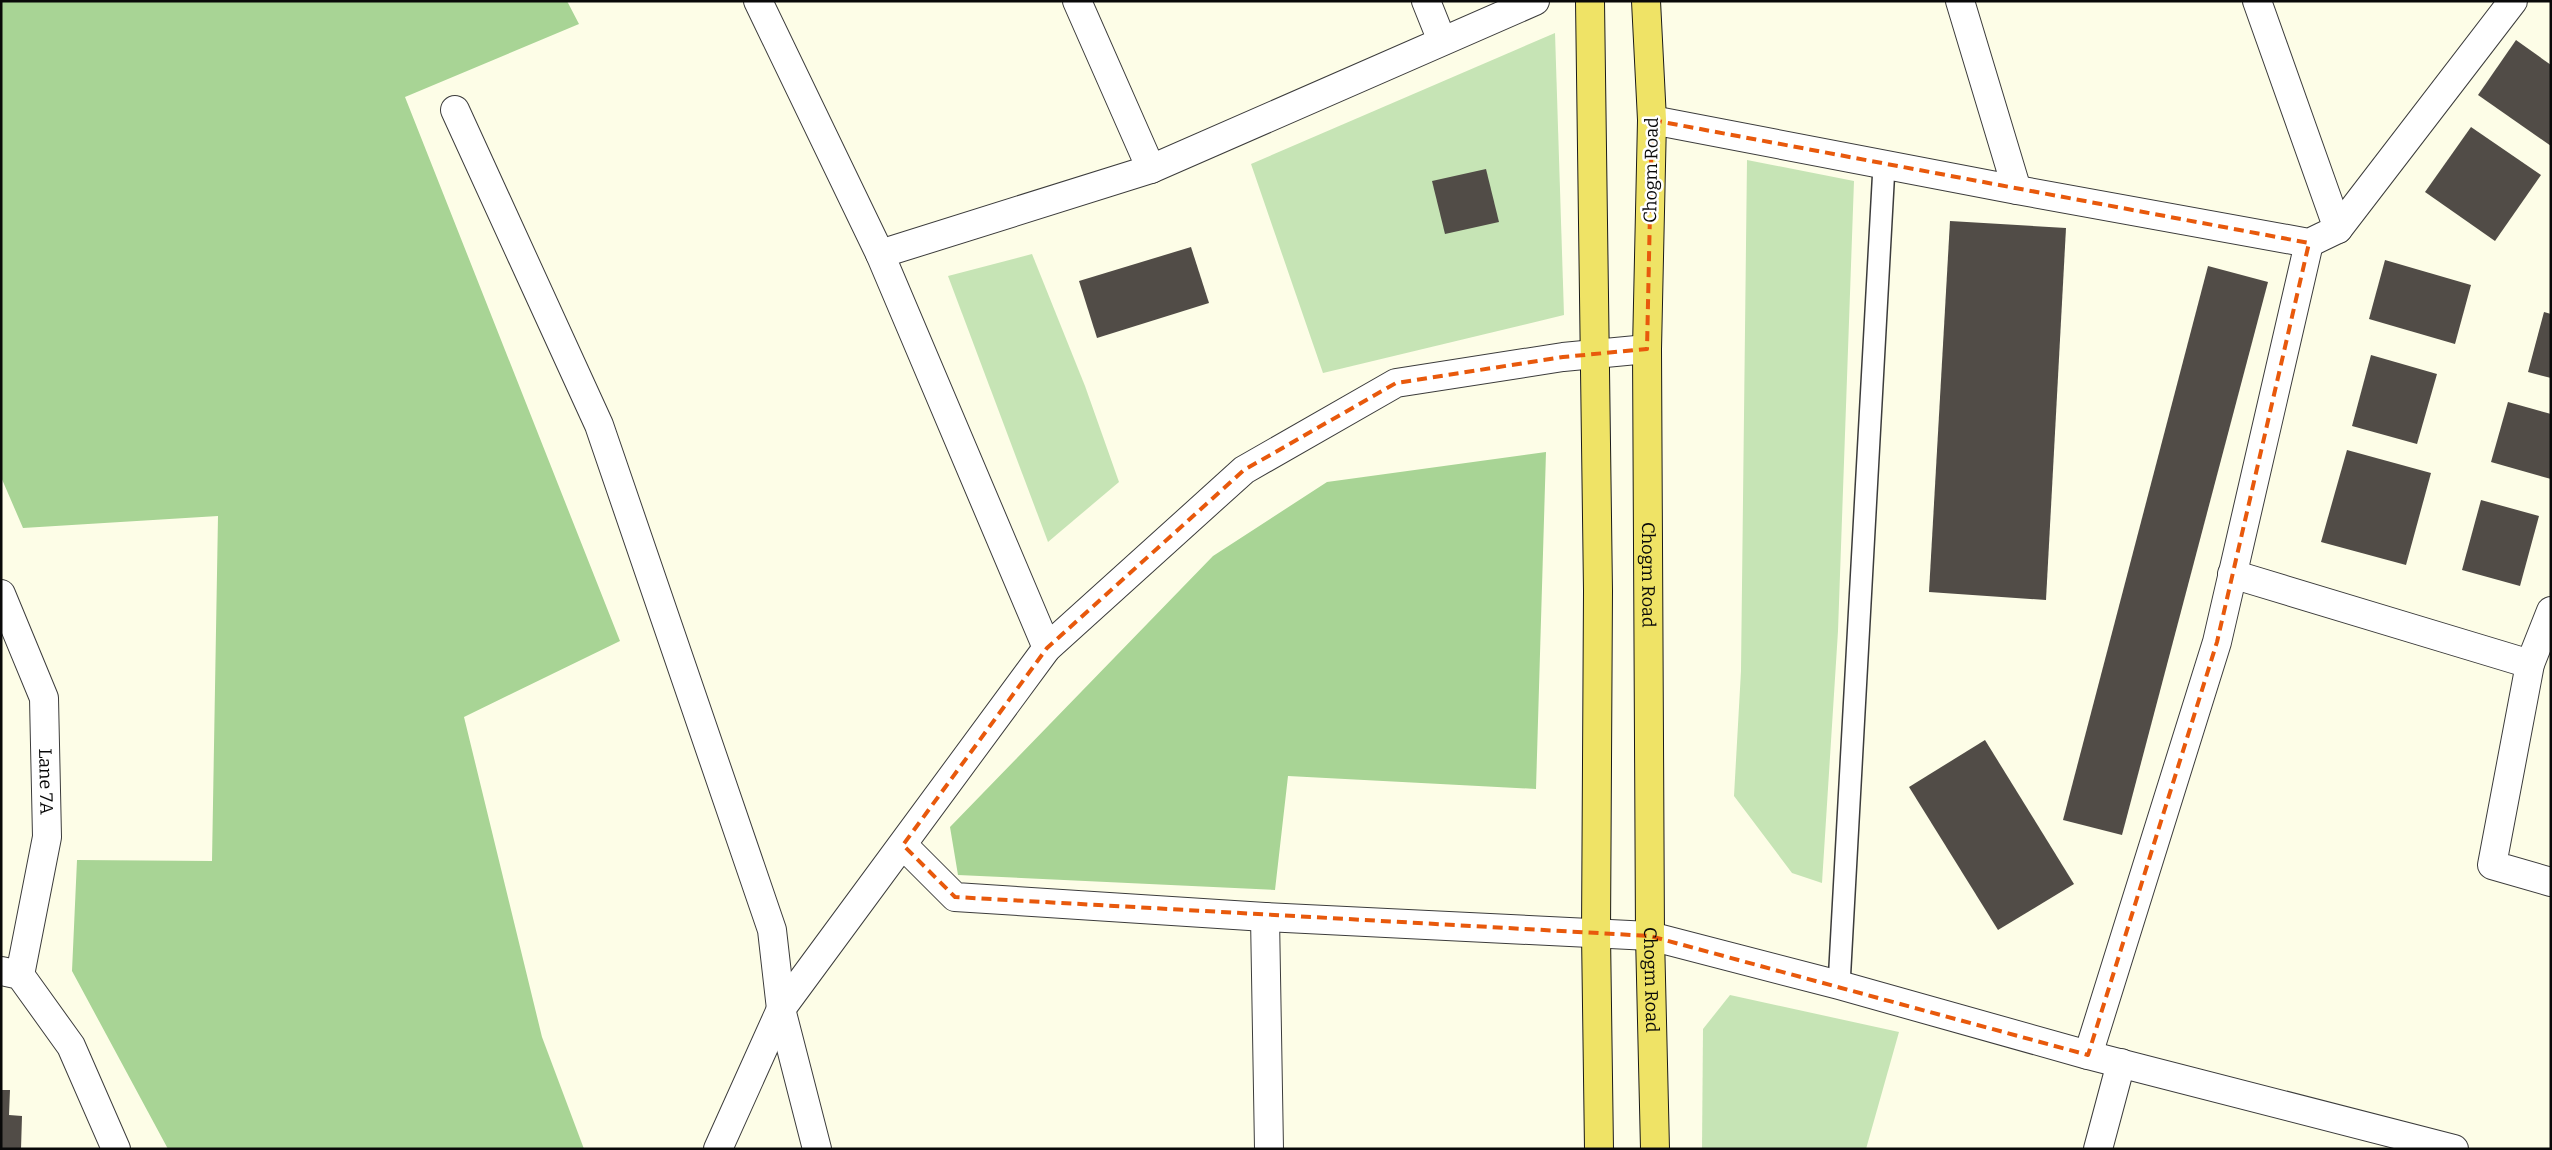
<svg xmlns="http://www.w3.org/2000/svg" width="2552" height="1150" viewBox="0 0 2552 1150" font-family="Bitter,serif">
  <rect width="100%" height="100%" fill="#fdfde7"/>
  <g fill="#c6e4b5">
    <polygon points="1555,33 1564,315 1323,373 1251,164"/>
    <polygon points="1747,160 1854,181 1838,631 1822,883 1792,873 1734,796 1741,671"/>
    <polygon points="1032,254 1085,386 1119,482 1048,542 948,276"/>
    <polygon points="1730,995 1899,1032 1866,1149 1702,1149 1703,1029"/>
  </g>
  <g fill="#a8d495">
    <polygon points="1,1 567,1 579,24 405,97 620,641 464,717 542,1037 584,1149 168,1149 72,971 77,860 212,861 218,516 23,528 1,477"/>
    <polygon points="1546,452 1536,789 1288,776 1275,890 958,875 950,827 1213,556 1327,482"/>
  </g>
  <g fill="#514c47">
    <polygon points="2516,40 2551,65 2551,146 2478,95"/>
    <polygon points="2471,127 2541,175 2495,241 2425,192"/>
    <polygon points="1486,169 1499,222 1445,234 1432,181"/>
    <polygon points="1950,221 2066,228 2046,600 1929,592"/>
    <polygon points="1191,247 1209,303 1097,338 1079,281"/>
    <polygon points="2385,260 2471,285 2455,344 2369,319"/>
    <polygon points="2208,266 2268,282 2122,835 2063,820"/>
    <polygon points="2544,312 2551,314 2551,378 2528,372"/>
    <polygon points="2371,355 2437,374 2417,444 2352,426"/>
    <polygon points="2508,402 2551,414 2551,479 2491,462"/>
    <polygon points="2347,450 2431,473 2406,565 2321,542"/>
    <polygon points="2481,500 2539,516 2520,586 2462,570"/>
    <polygon points="1985,740 2074,884 1998,930 1909,787"/>
    <polygon points="1,1090 10,1090 9,1115 22,1116 21,1149 1,1149"/>
  </g>
  <g fill="none" stroke-linecap="round" stroke-linejoin="round">
    <defs>
      <polyline id="service" points="1839,985 1884,166"/>
      <g id="minor">
        <polyline points="758,1 880,254 1047,648"/>
        <polyline points="1077,1 1151,169"/>
        <polyline points="1426,1 1442,41"/>
        <polyline points="455,110 599,425 772,930 781,1009 817,1149"/>
        <polyline points="1652,120 2017,190 1960,1"/>
        <polyline points="2017,190 2309,243 2338,229 2257,1"/>
        <polyline points="2338,229 2513,1"/>
        <polyline points="880,254 1151,169 1535,1"/>
        <polyline points="2232,574 2530,664"/>
        <path id="s1" d="M1 594 44 698 47 837 20 975"/>
        <polyline points="2551,611 2530,664 2492,865 2551,882"/>
        <polyline points="1265,917 1269,1149"/>
        <polyline points="2088,1055 2217,642 2309,243"/>
        <polyline points="2098,1149 2121,1063"/>
      </g>
      <g id="tertiary">
        <polyline points="903,845 955,897 1265,917 1650,936 1839,985 2088,1055 2454,1149"/>
        <polyline points="1,971 20,975 71,1046 116,1149"/>
        <polyline points="718,1149 781,1009 1047,648 1244,470 1396,383 1563,357 1647,349"/>
      </g>
      <g id="primary">
        <polyline points="1590,1 1598,591 1596,934 1599,1149"/>
        <path id="s2" d="M1646 1 1652 120 1647 349 1650 936 1655 1149"/>
      </g>
    </defs>
    <use href="#service" stroke="#3c3c3c" stroke-width="24"/>
    <use href="#minor" stroke="#3c3c3c" stroke-width="30"/>
    <use href="#tertiary" stroke="#3c3c3c" stroke-width="30"/>
    <use href="#primary" stroke="#1a1a1a" stroke-width="30"/>
    <use href="#service" stroke="#fff" stroke-width="21"/>
    <use href="#minor" stroke="#fff" stroke-width="28"/>
    <use href="#tertiary" stroke="#fff" stroke-width="28"/>
    <use href="#primary" stroke="#efe366" stroke-width="28"/>
  </g>
  <path fill="none" stroke="#e8590c" stroke-width="4" stroke-dasharray="10 6" stroke-linejoin="round" d="M1652 120 2309 243 2217 642 2088 1055 1650 936 955 897 903 845 1047 648 1244 470 1396 383 1563 357 1647 349Z"/>
  <g text-anchor="middle" dominant-baseline="central" stroke-width="5" stroke-linejoin="round" paint-order="stroke">
    <g font-size="18" fill="#090909" stroke="#fff">
      <text transform="translate(1651 170) rotate(-89)">Chogm Road</text>
      <text stroke="none"><textPath href="#s2" startOffset="574">Chogm Road</textPath></text>
      <text stroke="none"><textPath href="#s1" startOffset="196">Lane 7A</textPath></text>
      <text stroke="none"><textPath href="#s2" startOffset="979">Chogm Road</textPath></text>
    </g>
  </g>
  <rect width="2552" height="1150" fill="none" stroke="#090909" stroke-width="5"/>
</svg>
